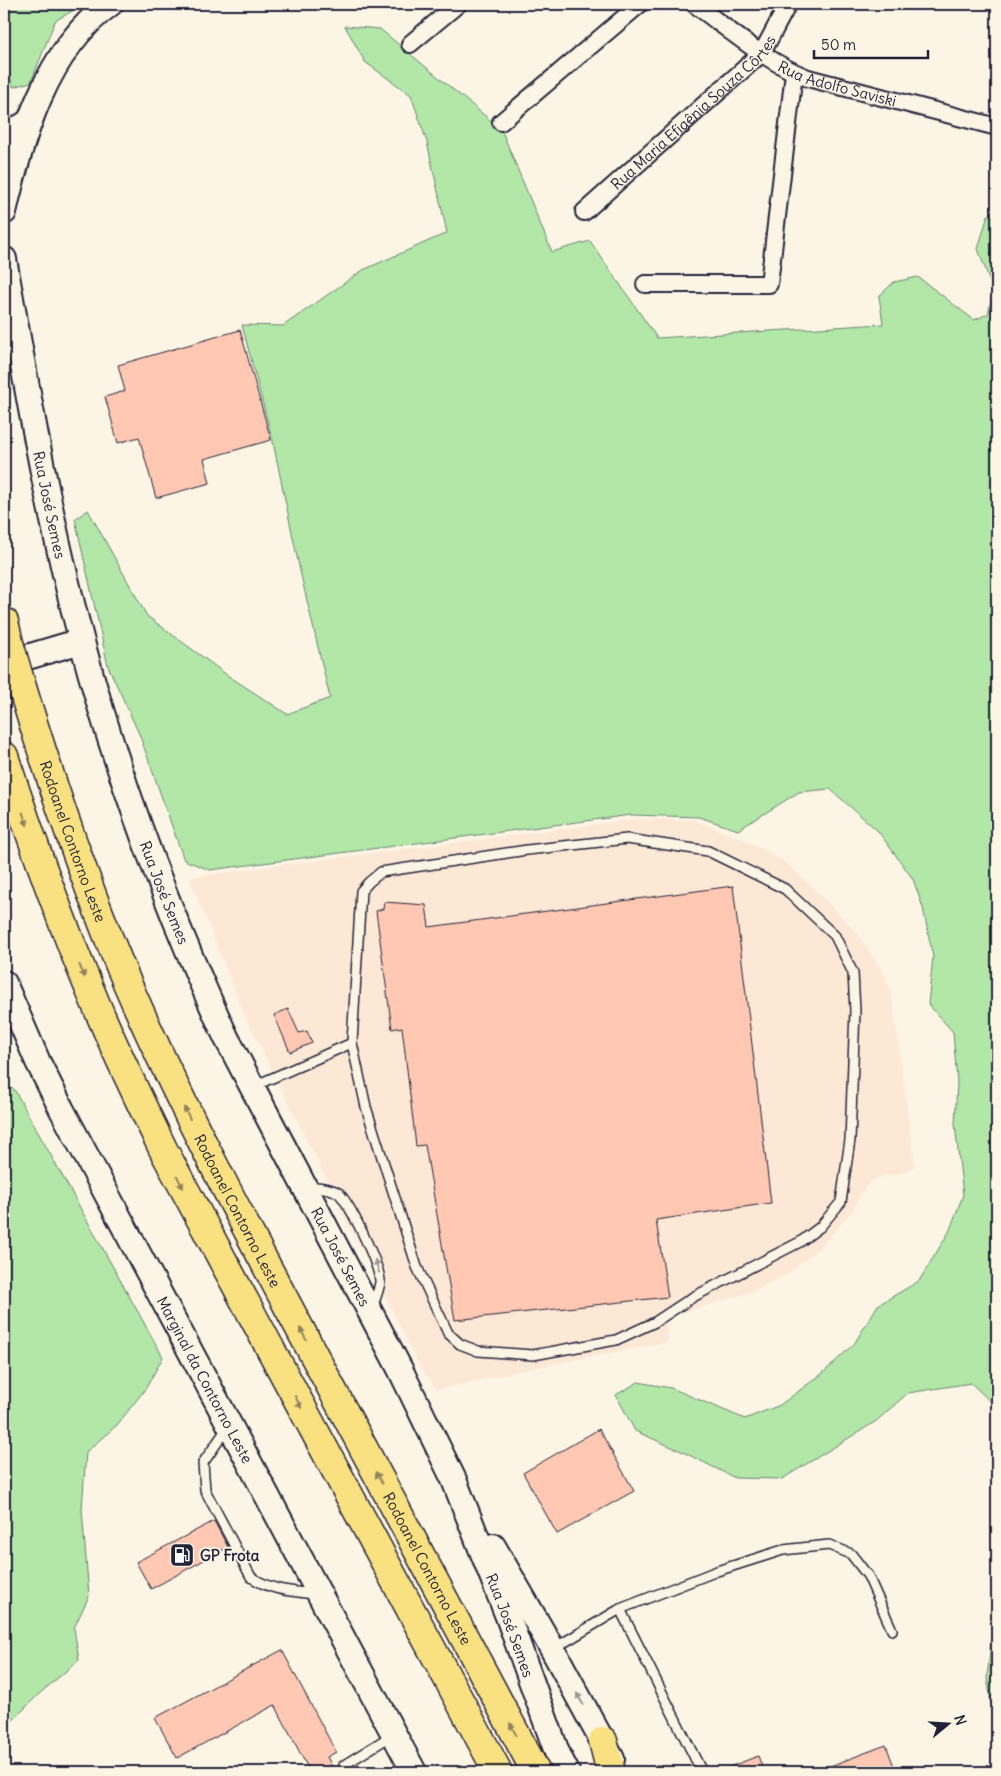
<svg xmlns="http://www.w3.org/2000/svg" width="1001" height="1776" viewBox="0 0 1001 1776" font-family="Delius,sans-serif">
  <rect width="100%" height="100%" fill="#fcf5e5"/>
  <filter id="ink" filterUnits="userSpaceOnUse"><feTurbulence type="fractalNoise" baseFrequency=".02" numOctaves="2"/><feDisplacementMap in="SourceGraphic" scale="10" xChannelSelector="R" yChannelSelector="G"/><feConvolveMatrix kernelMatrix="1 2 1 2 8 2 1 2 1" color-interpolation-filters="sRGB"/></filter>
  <g filter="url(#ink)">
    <polygon fill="#fde8d6" points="637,819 693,820 743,839 782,860 819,893 858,934 885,975 892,994 915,1166 905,1172 878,1178 866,1186 853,1210 822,1245 787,1275 751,1292 665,1318 669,1342 543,1366 437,1390 419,1365 243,1012 189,877"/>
    <g fill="#b2e7a8" stroke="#6a8472">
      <polygon points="4,4 84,4 55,21 31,82 13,87 4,56"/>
      <polygon points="345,26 380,29 501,129 552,252 590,241 657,338 883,324 879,296 894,282 918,277 974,320 988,314 993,290 978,249 988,215 997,218 997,1408 971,1383 908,1393 875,1422 782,1479 735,1478 681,1451 635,1431 616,1395 638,1382 671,1388 745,1419 780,1405 823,1373 854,1344 878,1305 919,1281 949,1232 963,1195 955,1124 957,1081 953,1032 928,1004 933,957 923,908 913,879 878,831 830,789 799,792 738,830 699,817 631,815 210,870 184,860 140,736 108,666 75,519 88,510 147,616 227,675 287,714 330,698 300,571 273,442 242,325 283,326 363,270 447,233 427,142 411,95 365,62"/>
      <polygon points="4,1087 14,1089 163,1357 146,1388 117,1425 86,1452 82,1510 89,1596 74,1628 79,1660 39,1694 4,1729"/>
      <polygon points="997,1588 997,1736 987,1678"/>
    </g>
    <g fill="#ffc8b2" stroke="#22223b">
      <polygon points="240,330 271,440 204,459 210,483 156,498 139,437 118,443 105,397 125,391 118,365"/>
      <polygon points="733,886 771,1203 656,1220 668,1297 455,1320 425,1145 416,1146 402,1027 392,1029 376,911 383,909 384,902 426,905 429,927"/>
      <polygon points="288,1009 299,1033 307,1031 312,1043 290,1052 274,1015"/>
      <polygon points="599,1429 634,1491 557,1534 523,1473"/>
      <polygon points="214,1521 228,1547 151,1589 136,1562"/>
      <polygon points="282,1650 336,1752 327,1757 335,1772 310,1772 275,1705 177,1758 155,1718"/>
      <polygon points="886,1745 896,1772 817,1772 817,1771"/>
      <polygon points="758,1756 764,1772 719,1772 719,1771"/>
    </g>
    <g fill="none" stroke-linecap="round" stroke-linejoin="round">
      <defs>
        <g id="lane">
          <polygon points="627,839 708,851 785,889 835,936 853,973 855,1011 850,1140 841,1202 820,1227 800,1242 693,1297 655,1322 616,1340 533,1355 478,1351 460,1344 448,1333 417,1267 366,1107 352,1043 361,891 369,882 381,872 527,850"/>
          <polyline points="254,1086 352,1043"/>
          <path d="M307 1186C317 1187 328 1187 337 1192 348 1198 381 1268 380 1282 379 1290 375 1300 372 1308"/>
          <path d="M228 1427 203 1463 205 1490 251 1577C273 1591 289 1591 315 1594"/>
          <polyline points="620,1609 702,1772"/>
          <polyline points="553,1649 620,1609 717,1571 783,1550 829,1545 851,1554 868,1576 892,1630"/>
          <polyline points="348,1772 344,1765 394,1734"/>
        </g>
        <g id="street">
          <path id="s1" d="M694 4C730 30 766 62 808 78L997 127"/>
          <polyline points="410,44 458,4"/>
          <polyline points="501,122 640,4"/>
          <path id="s2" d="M584 212 762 53 788 4"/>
          <polyline points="645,284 769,284 794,73"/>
        </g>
        <g id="secondary">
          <polyline points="4,133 19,128 30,121"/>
          <path d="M4 212C21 138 46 50 110 4"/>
          <path id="s3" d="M4 259C27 387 48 516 82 642 118 778 167 909 226 1037L400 1369 454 1480 507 1614 558 1755 567 1772"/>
          <polyline points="4,664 81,641"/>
          <path id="s4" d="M4 983 38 1062 62 1110 414 1772"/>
          <polyline points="493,1546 553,1650 612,1759"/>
        </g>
        <g id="highway">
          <polyline points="4,622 9,643"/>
          <path id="s5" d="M18 674C50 780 85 884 128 985 182 1109 246 1227 309 1346 385 1488 461 1630 536 1772"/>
          <path d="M4 756C31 839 61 922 95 1002 116 1052 140 1102 164 1151L498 1772"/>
          <polyline points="603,1741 611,1772"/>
        </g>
      </defs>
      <use href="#lane" stroke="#22223b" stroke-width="12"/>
      <use href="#street" stroke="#22223b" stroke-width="20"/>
      <use href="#secondary" stroke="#22223b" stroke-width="28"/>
      <use href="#highway" stroke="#22223b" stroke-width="31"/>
      <use href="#lane" stroke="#fcf5e5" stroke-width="9"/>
      <use href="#street" stroke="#fcf5e5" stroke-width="16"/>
      <use href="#secondary" stroke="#fcf5e5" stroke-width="24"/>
      <use href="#highway" stroke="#f9e181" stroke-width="28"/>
      <defs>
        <polyline id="highway-bridge" points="9,643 18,674"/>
      </defs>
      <use href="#highway-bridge" stroke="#22223b" stroke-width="31" stroke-linecap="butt"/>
      <use href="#highway-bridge" stroke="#f9e181" stroke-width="28"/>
    </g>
    <defs><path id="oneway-solid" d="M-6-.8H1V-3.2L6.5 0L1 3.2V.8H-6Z" transform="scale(1.25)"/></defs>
    <g fill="#8e825e">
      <use href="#oneway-solid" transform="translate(25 819) rotate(70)"/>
      <use href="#oneway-solid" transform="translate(82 971) rotate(68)"/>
      <use href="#oneway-solid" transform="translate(187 1113) rotate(-116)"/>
      <use href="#oneway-solid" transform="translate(180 1182) rotate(63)"/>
      <use href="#oneway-solid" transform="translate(303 1334) rotate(-118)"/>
      <use href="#oneway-solid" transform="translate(298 1402) rotate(62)"/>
      <use href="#oneway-solid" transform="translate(379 1478) rotate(-118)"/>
      <use href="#oneway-solid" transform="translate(513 1729) rotate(-118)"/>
    </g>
    <g fill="#9a9698">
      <use href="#oneway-solid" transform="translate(377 1266) rotate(-108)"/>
      <use href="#oneway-solid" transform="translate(580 1699) rotate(-119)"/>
    </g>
  </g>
  <defs>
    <symbol id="fuel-square" viewBox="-11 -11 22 22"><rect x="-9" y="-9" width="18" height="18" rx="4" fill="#22223b" stroke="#fcf5e5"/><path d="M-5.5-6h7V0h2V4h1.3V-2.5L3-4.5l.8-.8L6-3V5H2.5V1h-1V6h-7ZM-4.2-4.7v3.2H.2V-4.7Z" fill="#fff"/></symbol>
  </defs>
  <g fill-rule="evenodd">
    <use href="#fuel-square" x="168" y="1541" width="28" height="28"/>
  </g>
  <g text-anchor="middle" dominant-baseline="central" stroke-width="4" stroke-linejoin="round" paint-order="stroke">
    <g font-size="15" fill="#22223b" stroke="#fcf5e5">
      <text stroke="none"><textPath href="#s1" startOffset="166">Rua Adolfo Saviski</textPath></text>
      <text stroke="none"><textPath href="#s2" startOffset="148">Rua Maria Efigênia Souza Côrtes</textPath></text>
      <text stroke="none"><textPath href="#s3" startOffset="250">Rua José Semes</textPath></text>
      <text stroke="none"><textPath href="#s5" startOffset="176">Rodoanel Contorno Leste</textPath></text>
      <text stroke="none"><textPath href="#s3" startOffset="655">Rua José Semes</textPath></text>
      <text stroke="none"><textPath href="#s5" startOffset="581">Rodoanel Contorno Leste</textPath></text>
      <text stroke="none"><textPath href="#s3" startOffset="1060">Rua José Semes</textPath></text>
      <text stroke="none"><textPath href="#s4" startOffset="445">Marginal da Contorno Leste</textPath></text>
      <text stroke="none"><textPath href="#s5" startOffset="986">Rodoanel Contorno Leste</textPath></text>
      <text stroke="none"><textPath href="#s3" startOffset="1466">Rua José Semes</textPath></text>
    </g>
    <g font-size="15" font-weight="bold" fill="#22223b" stroke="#fcf5e5" text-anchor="start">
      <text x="200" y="1555">GP Frota</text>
    </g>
  </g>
  <rect width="1001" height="1776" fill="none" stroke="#fcf5e5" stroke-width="20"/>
  <rect x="10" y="10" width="981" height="1756" fill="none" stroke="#22223b" stroke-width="2" filter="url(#ink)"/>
  <g transform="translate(948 1724) rotate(72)" stroke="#fcf5e5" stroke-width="4" paint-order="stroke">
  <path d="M0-4L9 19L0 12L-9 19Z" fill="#22223b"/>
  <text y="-8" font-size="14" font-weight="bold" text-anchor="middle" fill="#22223b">N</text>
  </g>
  <path d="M814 50v8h114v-8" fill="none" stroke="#22223b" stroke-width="2.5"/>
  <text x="821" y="50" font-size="15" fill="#22223b" stroke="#fcf5e5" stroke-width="4" paint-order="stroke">50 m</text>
</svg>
